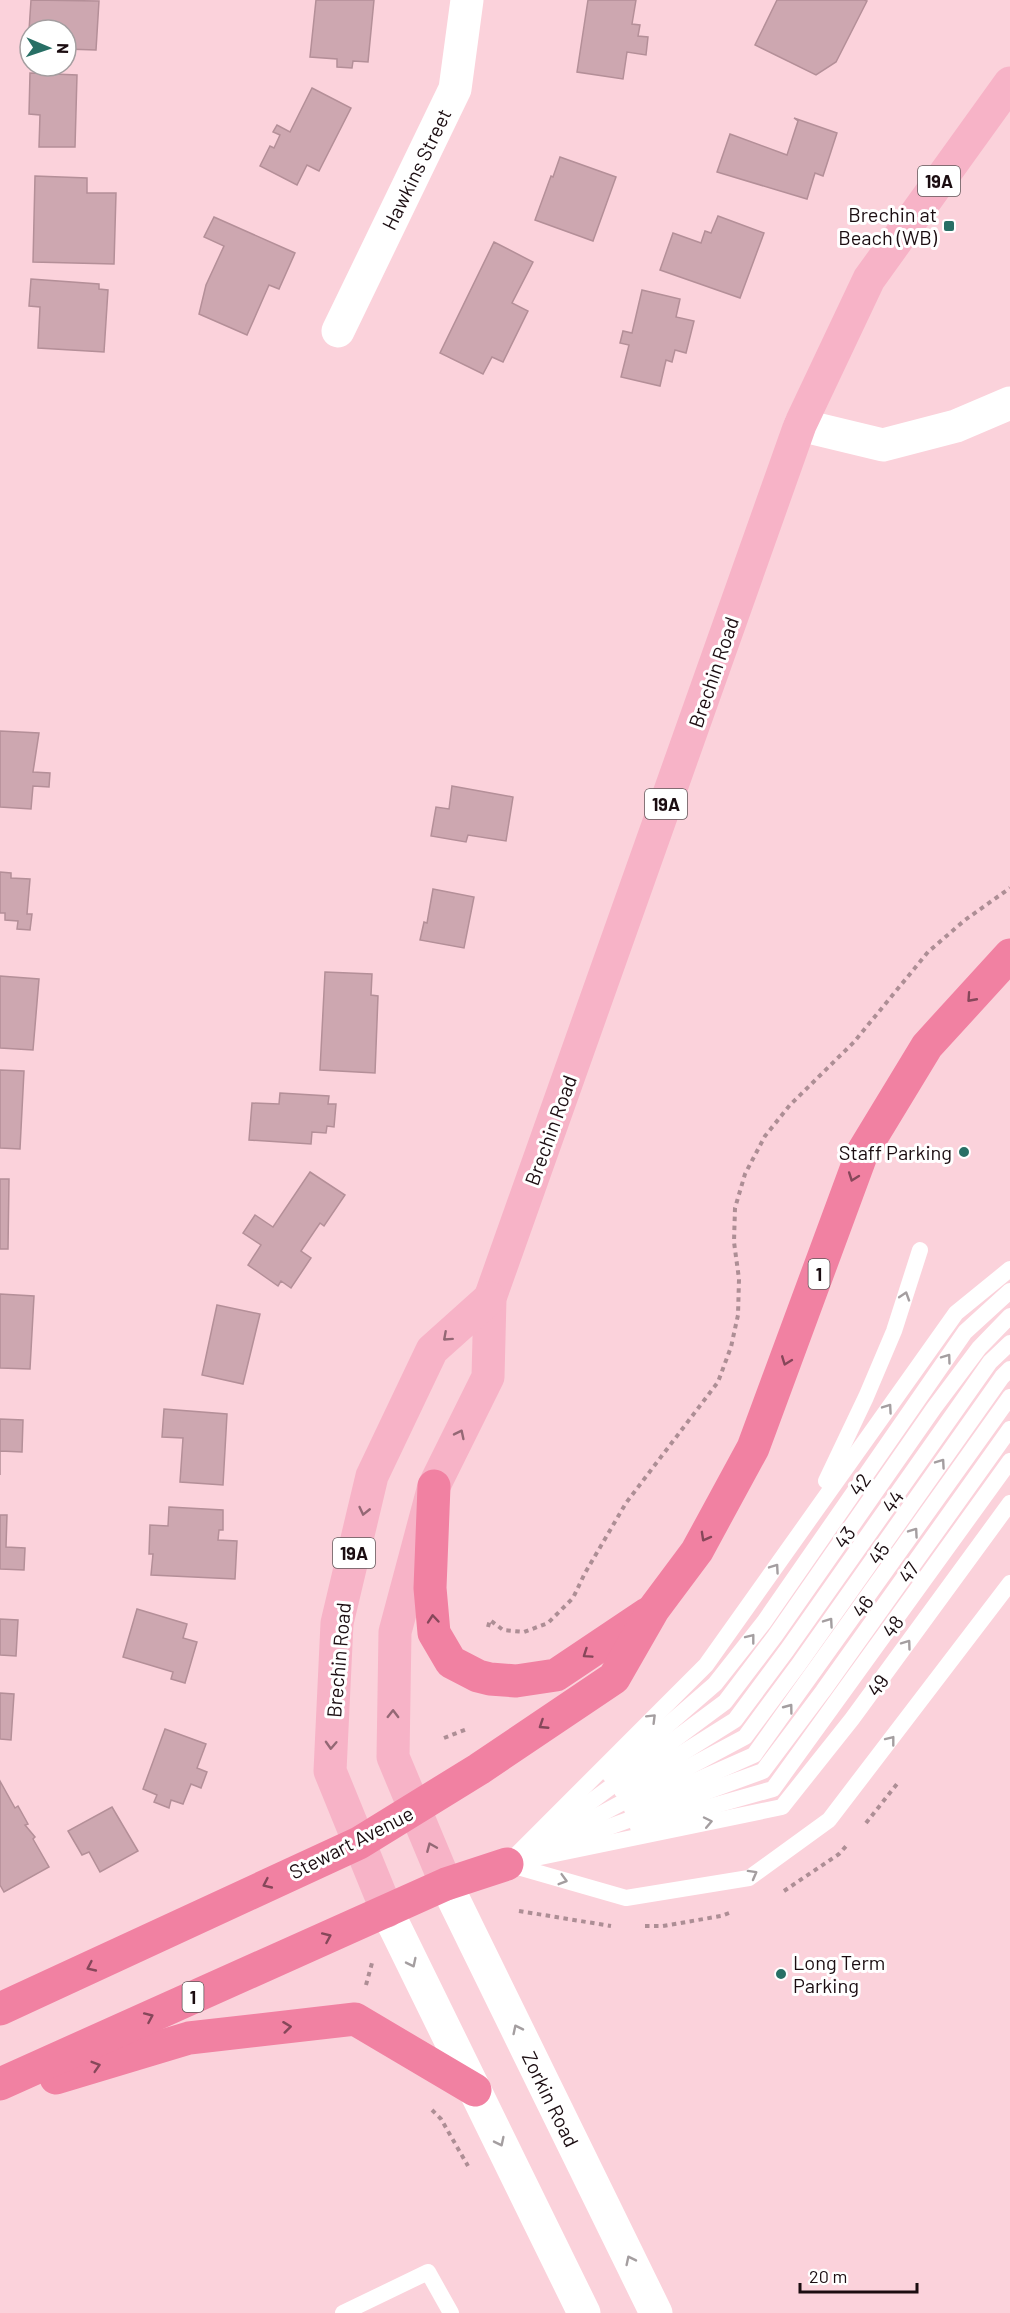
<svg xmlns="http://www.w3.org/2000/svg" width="1010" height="2313" viewBox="0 0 1010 2313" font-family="Barlow,sans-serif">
  <rect width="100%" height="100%" fill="#fbd2db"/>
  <g fill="#cda7b0" stroke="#b48f98" stroke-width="1.5">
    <polygon points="31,0 99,1 96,50 66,49 66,30 30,30 30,46 28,46"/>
    <polygon points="316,0 374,0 368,62 353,61 352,68 337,67 337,59 310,57"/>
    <polygon points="588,0 636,0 632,24 640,25 638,36 648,37 646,55 627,52 623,79 577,72"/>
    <polygon points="777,0 864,0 867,1 836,62 816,75 755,45"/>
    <polygon points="30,73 77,75 75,147 39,147 40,115 29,114"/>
    <polygon points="312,88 351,108 319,171 307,165 297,185 260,166 270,146 274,148 280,135 273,132 277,125 290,132"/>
    <polygon points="794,118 837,133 823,176 815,173 807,199 717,172 730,134 787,155 798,121"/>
    <polygon points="560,157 616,177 593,241 535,220 551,176 553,177"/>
    <polygon points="35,176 87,178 87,193 116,193 114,264 33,262"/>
    <polygon points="718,216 764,233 740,298 660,270 673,233 701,243 705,231 711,233"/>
    <polygon points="214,217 295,253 279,289 269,285 247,335 199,314 206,285 224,246 204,237"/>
    <polygon points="494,242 533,262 512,303 528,311 503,362 492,357 483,374 440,353"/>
    <polygon points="31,279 99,284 99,289 108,290 104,352 38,348 40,307 29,306"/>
    <polygon points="642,290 680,299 676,317 694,321 686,353 675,350 672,362 666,360 660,386 621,377 629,345 620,343 623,331 632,333"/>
    <polygon points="0,731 39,733 33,772 50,773 49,787 33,786 31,809 0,807"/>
    <polygon points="452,786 513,797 506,841 468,835 466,842 431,836 436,807 449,809"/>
    <polygon points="0,872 11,873 11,878 30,879 27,914 32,914 30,930 17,929 18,921 5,920 5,913 0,913"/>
    <polygon points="433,889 474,897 464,948 420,940 424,922 427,923"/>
    <polygon points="325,972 372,974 371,995 378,996 375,1073 320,1070"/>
    <polygon points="0,976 39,979 33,1050 0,1048"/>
    <polygon points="0,1070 24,1071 20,1149 0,1148"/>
    <polygon points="280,1093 329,1096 328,1104 336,1104 334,1127 327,1126 326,1133 312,1132 311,1144 249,1140 252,1103 279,1104"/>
    <polygon points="310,1172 345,1195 324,1226 320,1223 301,1251 311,1258 291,1288 281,1281 278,1286 248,1265 261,1245 243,1233 255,1215 273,1227"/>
    <polygon points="0,1179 9,1179 8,1249 0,1249"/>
    <polygon points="0,1294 34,1296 30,1369 0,1368"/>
    <polygon points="217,1305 260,1314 243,1384 202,1375"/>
    <polygon points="164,1409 227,1414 223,1485 180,1482 183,1438 162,1437"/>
    <polygon points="0,1419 23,1420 22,1452 0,1451 0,1475"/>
    <polygon points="169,1507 223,1510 223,1530 219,1530 218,1540 237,1541 235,1579 151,1575 153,1554 149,1554 150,1525 168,1526"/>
    <polygon points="0,1515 7,1515 6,1547 25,1548 24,1570 0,1569"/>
    <polygon points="137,1609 187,1624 183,1638 197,1642 185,1683 171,1679 173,1672 123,1657"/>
    <polygon points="0,1619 18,1620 16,1656 0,1655"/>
    <polygon points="0,1693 14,1694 11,1740 0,1739"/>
    <polygon points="165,1729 206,1744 197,1768 207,1772 201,1788 191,1784 183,1804 171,1800 169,1808 154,1802 157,1795 143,1789"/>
    <polygon points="0,1781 15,1808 18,1806 28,1824 25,1825 35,1837 33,1839 49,1867 4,1892 0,1885"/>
    <polygon points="112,1807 138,1851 100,1872 89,1852 82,1855 68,1831"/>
  </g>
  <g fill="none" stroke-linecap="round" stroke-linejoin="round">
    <g stroke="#ad8e95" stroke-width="4" stroke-dasharray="4.5 4.5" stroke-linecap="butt">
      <polyline points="488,1627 490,1620 503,1630 524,1632 548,1623 573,1598 585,1573 626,1503 718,1382 731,1347 738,1315 739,1279 734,1242 735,1208 745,1174 765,1136 790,1105 854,1042 928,952 965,920 1010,888"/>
      <polyline points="444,1738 467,1729"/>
      <polyline points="866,1823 897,1784"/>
      <polyline points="784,1891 839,1854 848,1844"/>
      <polyline points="519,1911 611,1926"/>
      <polyline points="645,1926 663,1926 721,1916 729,1913"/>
      <polyline points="366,1985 372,1963"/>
      <polyline points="432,2110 441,2119 468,2166"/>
    </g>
    <g stroke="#fff" stroke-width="16">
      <polyline points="826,1481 866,1397 894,1331 920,1250"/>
      <polyline points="610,1775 715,1684 764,1622 965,1332 1010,1291"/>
      <polyline points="622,1791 735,1720 787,1650 990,1362 1010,1343"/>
      <polyline points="632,1809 754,1755 1010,1397"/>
      <polyline points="638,1827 773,1789 1010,1461"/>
      <polyline points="554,1829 725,1702 775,1636 934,1408 979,1348 1010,1316"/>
      <polyline points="565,1843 763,1771 823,1691 1010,1429"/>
      <polyline points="524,1855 745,1737 799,1664 1002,1377 1010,1369"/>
      <polyline points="526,1860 782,1807 852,1719 1010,1503"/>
      <polyline points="507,1864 706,1665 956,1313 1010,1269"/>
      <polyline points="511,1865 626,1898 749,1878 829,1820 1010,1583"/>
      <polyline points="343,2313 428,2272 451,2313"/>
    </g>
    <g stroke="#fff" stroke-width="33">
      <polyline points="338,331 455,89 467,0"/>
      <polyline points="800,425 883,445 956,426 1010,403"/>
      <polyline points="387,1911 584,2313"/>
    </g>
    <polyline stroke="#fff" stroke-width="33" points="446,1884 656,2313"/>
    <g stroke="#f7b3c7" stroke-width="33">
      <polyline points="446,1884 393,1757 395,1632 434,1486 488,1377 490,1298 800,425 869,279 1010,83"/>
      <polyline points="387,1911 330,1771 337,1623 372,1476 432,1350 490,1298"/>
    </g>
    <g stroke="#f181a2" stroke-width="33">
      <polyline points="434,1486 430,1588 434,1633 451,1662 478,1676 490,1679 516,1681 556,1675 647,1614"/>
      <polyline points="0,2009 359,1843 479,1769 614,1678 653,1610 697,1551 753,1448 862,1153 927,1046 1010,955"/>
      <polyline points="56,2078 189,2038 355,2019 475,2090"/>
      <polyline points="0,2084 446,1884 507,1864"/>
    </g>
  </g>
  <defs><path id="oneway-chevron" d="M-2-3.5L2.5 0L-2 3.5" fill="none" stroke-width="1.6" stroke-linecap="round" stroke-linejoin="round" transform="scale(1.5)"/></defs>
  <g stroke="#86475a">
    <use href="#oneway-chevron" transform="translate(971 998) rotate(132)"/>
    <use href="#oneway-chevron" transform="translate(853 1177) rotate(110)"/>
    <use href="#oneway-chevron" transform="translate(786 1361) rotate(111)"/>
    <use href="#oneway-chevron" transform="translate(705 1537) rotate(119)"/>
    <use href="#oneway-chevron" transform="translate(433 1619) rotate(-95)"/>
    <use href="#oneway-chevron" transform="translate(587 1654) rotate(146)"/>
    <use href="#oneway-chevron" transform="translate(543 1725) rotate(147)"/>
    <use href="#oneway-chevron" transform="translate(267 1884) rotate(155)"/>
    <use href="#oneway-chevron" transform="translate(327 1937) rotate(-24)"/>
    <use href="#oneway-chevron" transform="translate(91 1967) rotate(155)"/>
    <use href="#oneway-chevron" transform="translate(149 2017) rotate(-24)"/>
    <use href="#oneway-chevron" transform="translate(287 2027) rotate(-7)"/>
    <use href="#oneway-chevron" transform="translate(96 2066) rotate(-17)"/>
  </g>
  <g stroke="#a49ea0">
    <use href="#oneway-chevron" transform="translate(905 1296) rotate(-72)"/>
    <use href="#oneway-chevron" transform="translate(947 1358) rotate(-54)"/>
    <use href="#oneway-chevron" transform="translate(888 1408) rotate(-55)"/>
    <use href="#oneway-chevron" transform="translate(941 1463) rotate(-55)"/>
    <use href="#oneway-chevron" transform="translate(914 1532) rotate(-55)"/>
    <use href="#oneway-chevron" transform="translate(775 1568) rotate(-55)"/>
    <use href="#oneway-chevron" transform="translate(829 1622) rotate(-55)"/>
    <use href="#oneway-chevron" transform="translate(751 1638) rotate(-52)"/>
    <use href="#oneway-chevron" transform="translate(907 1644) rotate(-54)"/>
    <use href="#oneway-chevron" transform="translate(789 1708) rotate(-53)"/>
    <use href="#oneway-chevron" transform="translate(652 1718) rotate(-45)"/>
    <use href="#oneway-chevron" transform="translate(891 1740) rotate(-52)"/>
    <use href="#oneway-chevron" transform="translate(708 1822) rotate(-12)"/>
    <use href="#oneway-chevron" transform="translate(753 1874) rotate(-29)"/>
    <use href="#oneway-chevron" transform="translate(563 1880) rotate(16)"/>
    <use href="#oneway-chevron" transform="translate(412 1963) rotate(64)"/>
    <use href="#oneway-chevron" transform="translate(517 2029) rotate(-116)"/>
    <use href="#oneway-chevron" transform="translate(500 2142) rotate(64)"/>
    <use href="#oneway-chevron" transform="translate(630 2260) rotate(-116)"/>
  </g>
  <g stroke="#946875">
    <use href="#oneway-chevron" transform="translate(447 1337) rotate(138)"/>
    <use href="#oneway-chevron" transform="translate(460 1434) rotate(-64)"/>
    <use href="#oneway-chevron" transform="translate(364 1511) rotate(103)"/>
    <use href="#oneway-chevron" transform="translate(393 1714) rotate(-89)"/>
    <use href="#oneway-chevron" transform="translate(331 1745) rotate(93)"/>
    <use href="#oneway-chevron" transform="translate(431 1847) rotate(-113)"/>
  </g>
  <g fill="#286f65" stroke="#fff" stroke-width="2">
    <rect x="943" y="220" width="12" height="12" rx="3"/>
    <circle cx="964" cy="1152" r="6"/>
    <circle cx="781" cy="1974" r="6"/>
  </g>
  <g text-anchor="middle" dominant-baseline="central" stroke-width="6" stroke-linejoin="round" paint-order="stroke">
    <g fill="#fff" stroke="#5f5658" stroke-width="1.5">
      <rect x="918" y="166" width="42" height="30" rx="4.5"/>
      <rect x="645" y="789" width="42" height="30" rx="4.5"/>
      <rect x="808.5" y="1259" width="21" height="30" rx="4.5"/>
      <rect x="333" y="1538" width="42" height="30" rx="4.5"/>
      <rect x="182.5" y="1982" width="21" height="30" rx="4.5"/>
    </g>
    <g font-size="18" font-weight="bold" fill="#1b0d11">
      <text x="939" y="181">19A</text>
      <text x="666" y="804">19A</text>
      <text x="819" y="1274">1</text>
      <text x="354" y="1553">19A</text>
      <text x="193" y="1997">1</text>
    </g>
    <g font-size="20" fill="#1b0d11" stroke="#fff">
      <text transform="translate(416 169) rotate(-64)">Hawkins Street</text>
      <text transform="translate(713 672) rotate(-71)">Brechin Road</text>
      <text transform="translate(550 1130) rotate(-70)">Brechin Road</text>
      <text transform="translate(859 1484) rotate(-55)">42</text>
      <text transform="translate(892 1501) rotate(-55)">44</text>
      <text transform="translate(844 1537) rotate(-55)">43</text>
      <text transform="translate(878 1553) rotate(-55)">45</text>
      <text transform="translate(908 1572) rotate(-55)">47</text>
      <text transform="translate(862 1606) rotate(-55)">46</text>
      <text transform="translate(892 1626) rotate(-54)">48</text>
      <text transform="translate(338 1660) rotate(-85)">Brechin Road</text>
      <text transform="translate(877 1685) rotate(-54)">49</text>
      <text transform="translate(351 1842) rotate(-27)">Stewart Avenue</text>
      <text transform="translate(551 2099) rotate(64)">Zorkin Road</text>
    </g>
    <g font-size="20" fill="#1b0d11" stroke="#fff" text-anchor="end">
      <text x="937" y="214">Brechin at<tspan x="937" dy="23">Beach (WB)</tspan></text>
      <text x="952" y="1152">Staff Parking</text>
      <text x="793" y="1962" text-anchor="start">Long Term<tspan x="793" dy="23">Parking</tspan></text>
    </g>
  </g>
  <g transform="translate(48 48) rotate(92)"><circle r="28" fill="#ffffff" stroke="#a49ea0" stroke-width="1.5"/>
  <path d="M0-4.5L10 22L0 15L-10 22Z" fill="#286f65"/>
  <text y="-9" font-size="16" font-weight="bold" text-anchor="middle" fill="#1b0d11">N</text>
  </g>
  <path d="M800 2283v9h117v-9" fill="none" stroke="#1b0d11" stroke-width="3"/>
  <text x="809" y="2283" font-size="18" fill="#1b0d11" stroke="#ffffff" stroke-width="4.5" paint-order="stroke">20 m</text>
</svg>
